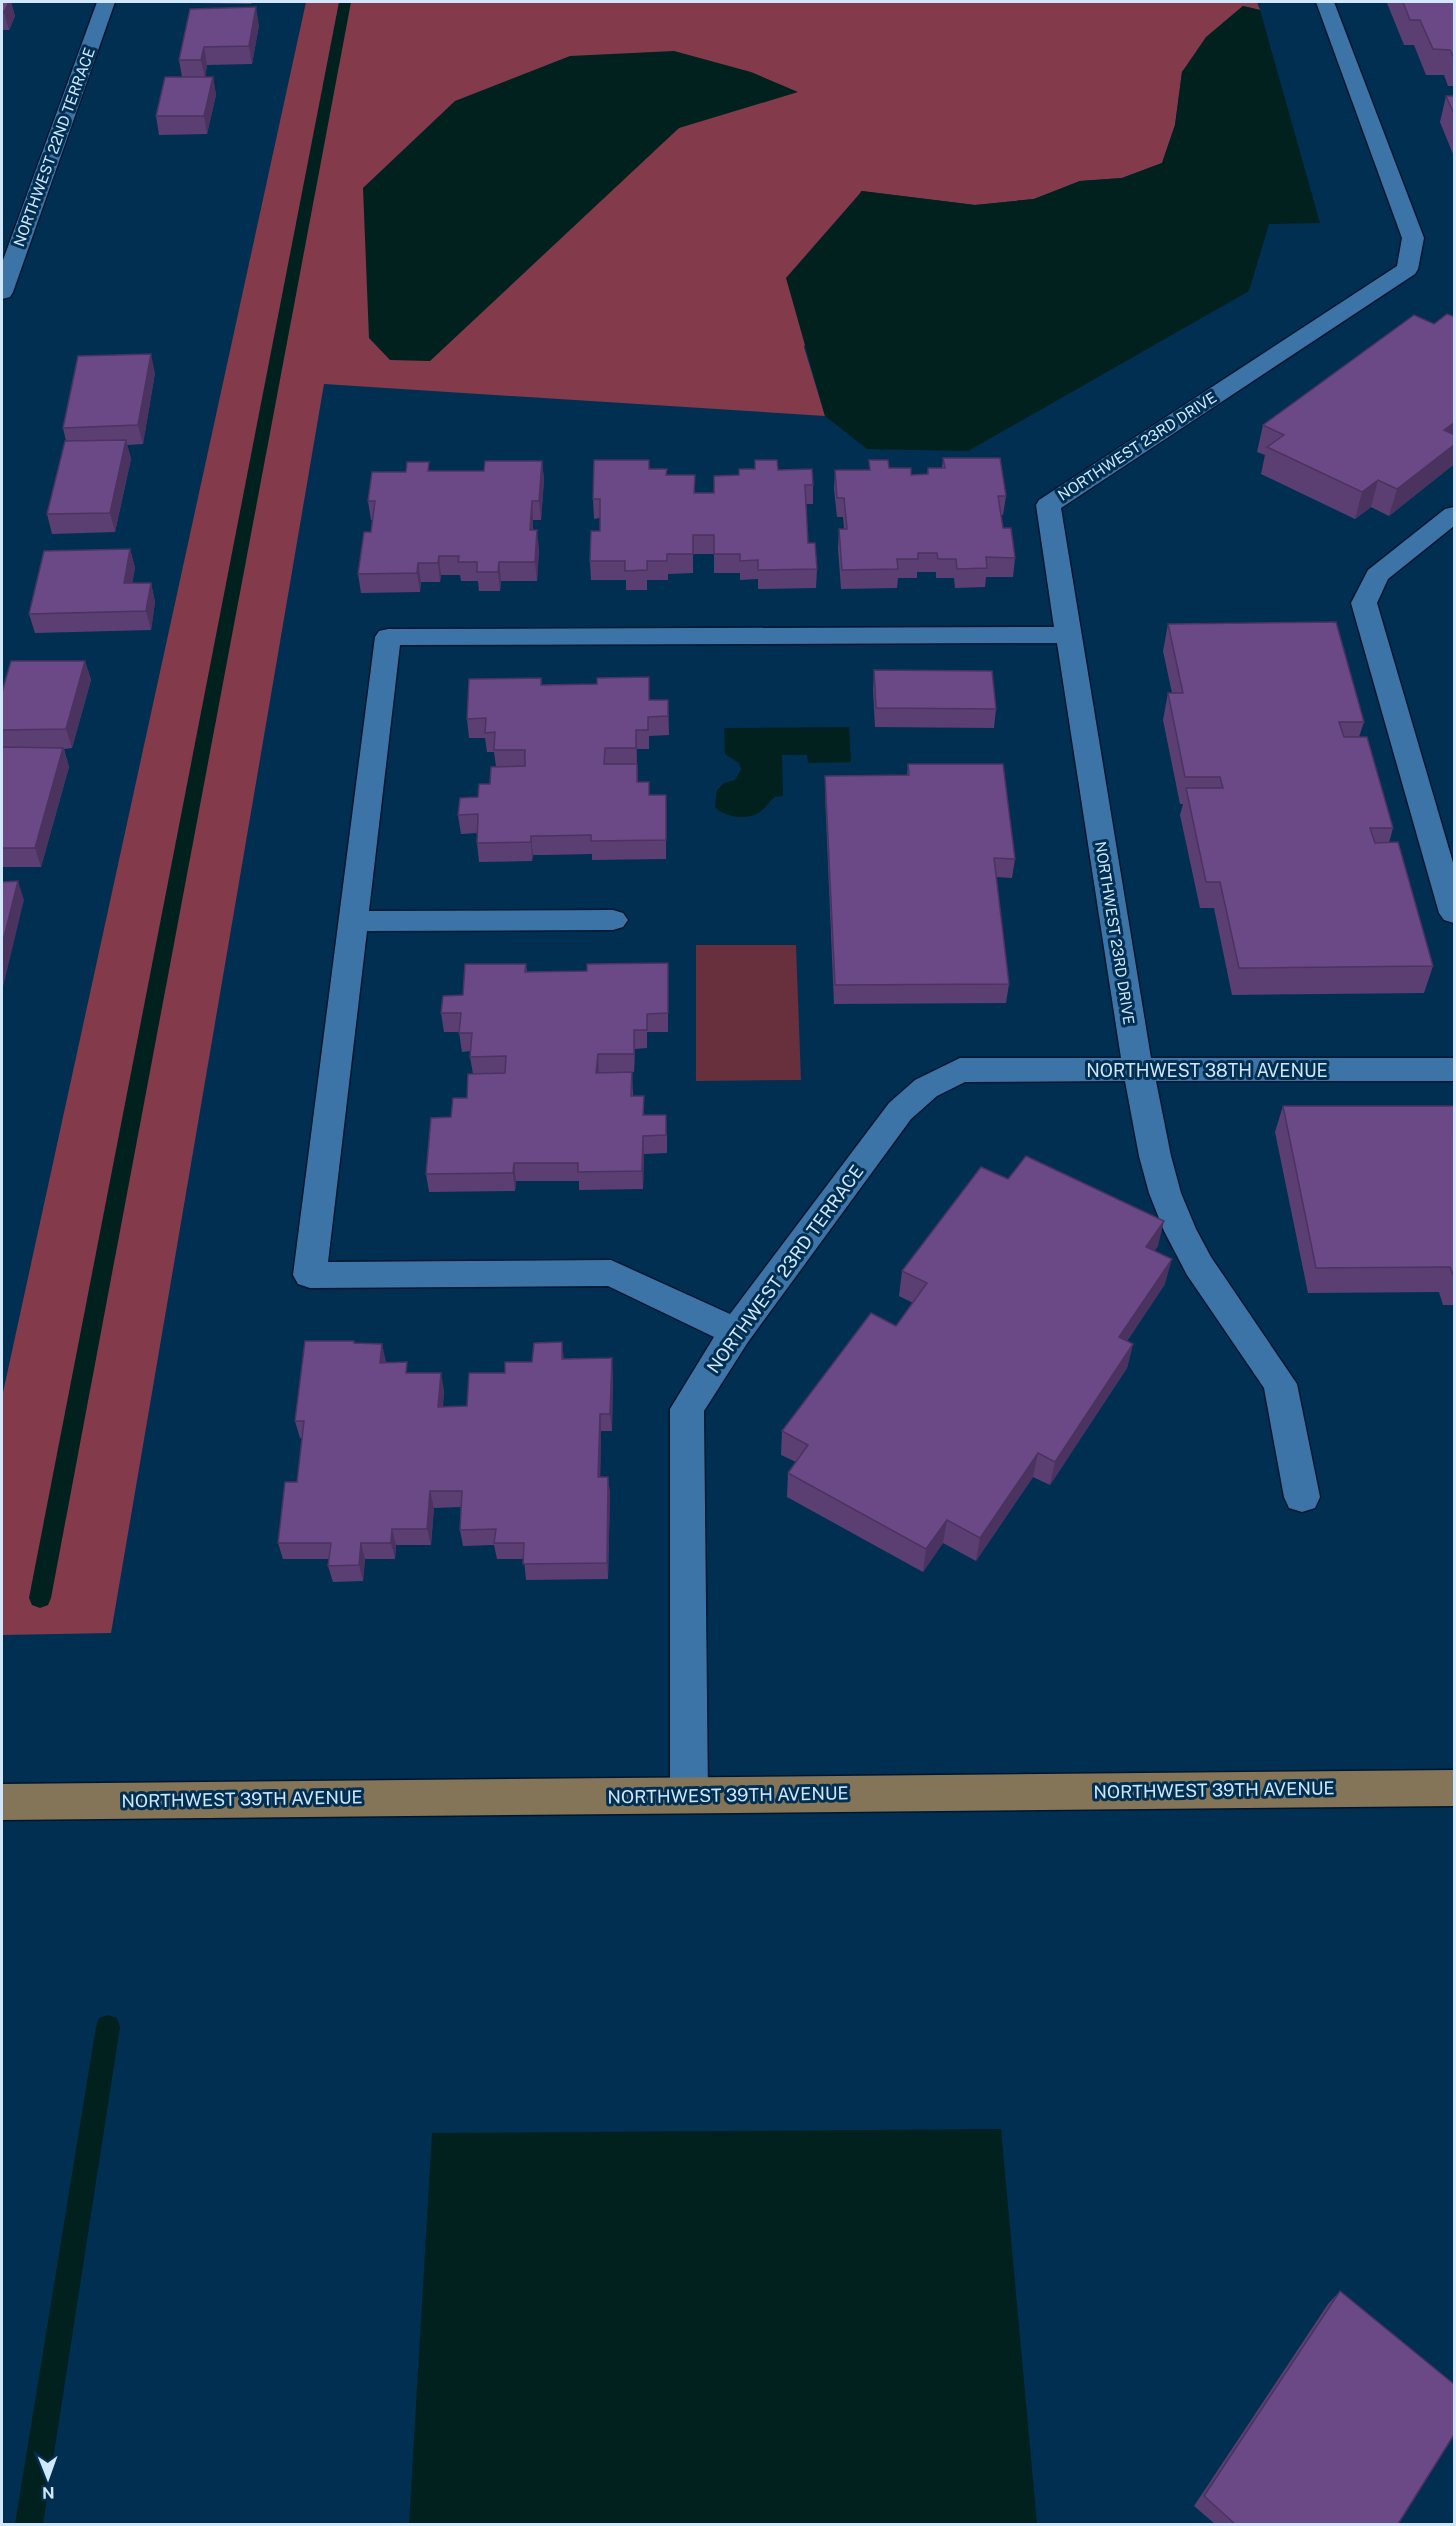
<svg xmlns="http://www.w3.org/2000/svg" width="1456" height="2526" viewBox="0 0 1456 2526" font-family="'Public Sans',sans-serif">
  <rect width="100%" height="100%" fill="#002f52"/>
  <polygon fill="#682f3c" points="696,945 796,945 801,1080 696,1081"/>
  <polygon fill="#833a4b" points="306,2 1257,2 1260,10 1243,6 1223,23 1182,72 1175,125 1162,163 1122,178 1080,181 1034,199 975,205 861,191 804,347 825,416 324,384 111,1633 2,1635 2,1397"/>
  <g fill="#00211e">
    <polygon points="1243,6 1260,10 1320,223 1269,224 1249,291 968,451 867,449 825,416 786,278 862,191 975,205 1034,199 1080,181 1122,178 1162,163 1175,125 1182,72 1206,37"/>
    <polygon points="674,51 751,72 798,92 679,128 430,361 390,360 369,338 363,188 455,101 570,56"/>
    <path d="M849 727 851 762 808 763 807 755H782L783 796 775 797C769 801 767 807 761 811 749 821 725 818 715 807L717 790 724 783 735 780 741 769 739 763 725 754 724 728Z"/>
    <polygon points="1001,2129 1037,2524 409,2524 432,2133"/>
  </g>
  <g fill="none" stroke-linecap="round" stroke-linejoin="round">
    <g fill="#00211e" fill-rule="evenodd">
      <polygon points="339,2 351,2 51,1598 48,1605 40,1608 32,1605 29,1598"/>
      <polygon points="108,2015 117,2018 120,2027 43,2524 15,2524 96,2027 99,2018"/>
    </g>
    <defs>
      <g id="minor">
        <polygon points="97,2 115,2 13,292 10,297 2,299 2,263"/>
        <path d="M1316 2H1334L1424 238 1418 269 1415 274 1061 508 1151 1058H1454V1081H1156L1171 1156 1181 1193 1196 1229 1211 1257 1297 1384 1320 1497 1315 1508 1302 1512 1289 1508 1284 1497 1264 1388 1187 1275 1164 1231 1149 1193 1139 1156 1125 1081 965 1082 937 1096 911 1119 748 1342 704 1411 708 1795 703 1808 689 1813 675 1808 670 1795V1409L714 1337 608 1286 310 1288 298 1284 293 1275 375 637 379 631 388 629 1054 627 1036 505 1039 500 1397 266 1402 238ZM1057 643 1121 1058H960L915 1080 889 1103 730 1314 611 1260 328 1262 367 931 613 930 623 927 628 920 623 913 613 910 369 911 400 645Z"/>
        <polygon points="1454,507 1454,526 1388,579 1377,603 1454,866 1454,923 1444,920 1439,913 1351,603 1368,570 1445,509"/>
      </g>
      <polygon id="major" points="1454,1770 1454,1806 2,1820 2,1784"/>
    </defs>
    <use href="#minor" stroke="#00162e" stroke-width="3"/>
    <use href="#major" stroke="#00162e" stroke-width="3"/>
    <use href="#minor" fill="#3c74a7" fill-rule="evenodd"/>
    <use href="#major" fill="#857558" fill-rule="evenodd"/>
  </g>
  <g fill="#5b3f73">
    <polygon points="2,2 11,2 15,16 9,30 2,30"/>
    <polygon points="195,2 252,2 251,4 195,3"/>
    <polygon points="1387,3 1387,2 1455,2 1455,86 1448,86 1444,75 1426,75 1414,45 1404,45"/>
    <polygon points="190,9 259,25 252,64 207,65 205,77 213,77 216,95 207,134 159,135 156,116 182,77 179,60"/>
    <polygon points="1446,96 1455,96 1455,159 1440,122"/>
    <polygon points="1455,317 1455,461 1453,465 1389,516 1371,507 1355,519 1261,474 1265,455 1257,452 1263,425 1434,324"/>
    <polygon points="155,373 143,444 127,445 131,459 115,532 52,534 47,514 66,441 63,428"/>
    <polygon points="943,458 1006,496 1003,515 1001,515 1003,528 1015,558 1013,577 986,577 985,587 955,588 954,578 936,578 936,572 917,572 917,578 898,578 897,588 841,589 838,548 839,529 844,529 843,517 837,517 834,489 835,470 869,470 869,460 889,468 911,475 927,474 928,468 942,468"/>
    <polygon points="542,461 544,480 541,520 533,520 533,530 539,549 537,581 501,581 500,591 479,591 478,581 461,581 460,575 441,575 440,582 421,582 420,592 361,593 358,574 371,532 372,520 371,520 368,501 430,471 484,471"/>
    <polygon points="650,469 667,469 667,475 695,475 695,493 714,493 739,475 778,470 813,485 813,504 806,504 808,543 817,569 816,588 758,589 758,579 740,580 740,573 714,573 714,554 693,554 693,573 668,574 668,580 647,580 647,590 626,590 626,580 591,580 590,561 600,531 600,518 594,519 593,499"/>
    <polygon points="130,549 135,568 132,583 151,583 155,602 151,630 35,633 29,614"/>
    <polygon points="1168,624 1364,722 1359,737 1393,828 1389,843 1433,966 1424,993 1232,995 1214,908 1200,908 1180,815 1183,804 1180,804 1163,720 1168,693 1172,693 1163,651"/>
    <polygon points="85,661 91,680 72,748 64,749 69,767 41,867 2,867 2,730"/>
    <polygon points="874,670 996,709 994,728 875,727 873,690"/>
    <polygon points="541,678 542,685 650,700 668,700 669,735 649,736 649,749 637,749 637,764 638,782 649,782 649,795 666,814 666,859 592,860 592,854 544,855 533,855 532,861 479,862 477,843 477,833 461,834 458,815 478,797 490,784 496,766 494,752 487,752 485,738 469,738 467,719"/>
    <polygon points="908,764 1015,859 1012,878 996,877 1009,984 1006,1003 834,1004 825,795 825,776 907,775"/>
    <polygon points="668,963 668,1032 647,1032 647,1048 635,1049 634,1072 632,1072 633,1096 645,1115 667,1133 667,1153 644,1154 643,1189 579,1190 579,1181 516,1181 515,1191 429,1192 426,1174 451,1117 467,1098 473,1074 470,1057 471,1051 462,1052 459,1032 444,1032 441,1013 463,995 526,964 527,972 587,971"/>
    <polygon points="1283,1106 1455,1106 1455,1305 1443,1305 1439,1292 1308,1293 1275,1132"/>
    <polygon points="1158,1246 1154,1251 1165,1284 1127,1341 1133,1344 1127,1368 1050,1485 1033,1477 976,1561 943,1543 923,1572 787,1497 788,1473 796,1462 781,1455 782,1431 896,1326 913,1303 899,1296 902,1271"/>
    <polygon points="355,1343 386,1361 386,1363 444,1390 443,1407 467,1406 505,1373 532,1362 564,1359 613,1376 612,1431 601,1431 600,1477 608,1477 610,1494 608,1579 526,1580 524,1559 497,1559 494,1545 463,1546 460,1530 461,1507 434,1508 431,1545 396,1545 395,1559 365,1559 363,1581 333,1582 328,1566 329,1559 283,1559 278,1543 297,1482 302,1438 300,1438 295,1421"/>
    <polygon points="1340,2291 1398,2524 1215,2524 1194,2506 1328,2304"/>
  </g>
  <g fill="#4a335e">
    <polygon points="9,2 11,2 15,16 9,30 4,12"/>
    <polygon points="256,7 259,25 252,64 249,46"/>
    <polygon points="204,47 207,65 205,78 201,60"/>
    <polygon points="213,77 216,95 207,134 204,116"/>
    <polygon points="151,354 155,373 143,444 138,425"/>
    <polygon points="1455,422 1455,443 1444,430"/>
    <polygon points="126,440 131,459 115,532 110,513"/>
    <polygon points="1455,444 1455,461 1453,465 1389,516 1397,489"/>
    <polygon points="542,461 544,480 541,520 539,501"/>
    <polygon points="1378,480 1371,507 1355,519 1362,492"/>
    <polygon points="532,501 533,520 532,549 530,530"/>
    <polygon points="537,530 539,549 537,581 535,562"/>
    <polygon points="130,549 135,568 129,602 124,583"/>
    <polygon points="439,556 441,575 440,582 438,563"/>
    <polygon points="499,562 501,581 500,591 498,572"/>
    <polygon points="418,563 421,582 420,592 417,573"/>
    <polygon points="151,583 155,602 151,630 146,611"/>
    <polygon points="85,661 91,680 72,748 66,729"/>
    <polygon points="636,730 637,749 637,767 636,748"/>
    <polygon points="63,748 69,767 41,867 35,848"/>
    <polygon points="531,836 533,855 532,861 531,842"/>
    <polygon points="18,881 24,900 2,991 2,945"/>
    <polygon points="634,1030 635,1049 634,1072"/>
    <polygon points="598,1054 599,1073 596,1073"/>
    <polygon points="643,1136 644,1154 643,1189 642,1171"/>
    <polygon points="514,1163 516,1181 515,1191 513,1173"/>
    <polygon points="1164,1221 1158,1246 1139,1272 1146,1247"/>
    <polygon points="1172,1259 1165,1284 1113,1361 1119,1337"/>
    <polygon points="562,1342 564,1359 562,1359"/>
    <polygon points="382,1344 386,1361 384,1380 380,1363"/>
    <polygon points="1133,1344 1127,1368 1050,1485 1055,1462"/>
    <polygon points="612,1358 613,1376 612,1431 610,1414"/>
    <polygon points="441,1373 444,1390 441,1424 438,1407"/>
    <polygon points="600,1414 601,1431 600,1494 598,1477"/>
    <polygon points="1038,1453 1033,1477 976,1561 980,1538"/>
    <polygon points="608,1477 610,1494 608,1579 607,1563"/>
    <polygon points="430,1491 434,1508 431,1545 427,1529"/>
    <polygon points="947,1520 943,1543 923,1572 926,1549"/>
    <polygon points="392,1529 396,1545 395,1559 391,1543"/>
    <polygon points="361,1543 365,1559 363,1581 359,1565"/>
  </g>
  <g fill="#6a4986" stroke="#4a335e" stroke-width="1.5">
    <polygon points="2,2 9,2 4,12 2,12"/>
    <polygon points="1403,2 1455,2 1455,60 1450,50 1433,49 1420,20 1410,20"/>
    <polygon points="256,7 249,46 204,47 201,60 179,60 190,9"/>
    <polygon points="165,77 213,77 204,116 156,116"/>
    <polygon points="1446,96 1455,96 1455,116"/>
    <polygon points="1447,314 1455,317 1455,422 1444,430 1455,435 1455,444 1397,489 1378,480 1362,492 1267,447 1284,435 1263,425 1414,315 1434,324"/>
    <polygon points="151,354 138,425 63,428 78,356"/>
    <polygon points="126,440 110,513 47,514 65,441"/>
    <polygon points="943,458 1000,458 1006,496 998,496 1003,528 1011,528 1015,558 986,557 987,568 957,569 956,559 938,559 937,553 918,553 918,559 897,559 898,569 842,570 839,529 847,529 844,498 837,498 835,470 870,470 869,460 888,460 889,468 911,468 911,475 928,474 928,468 945,468"/>
    <polygon points="594,460 649,460 649,469 667,469 666,475 695,475 694,493 714,493 714,476 739,475 739,469 755,469 755,460 777,460 778,470 812,469 813,485 805,485 808,543 815,543 817,569 758,570 758,560 740,561 740,554 714,554 714,535 693,535 693,554 667,554 667,561 647,561 647,570 625,571 625,561 590,561 591,531 600,531 600,499 593,499"/>
    <polygon points="485,461 542,461 539,501 532,501 530,530 537,530 535,562 499,562 498,572 477,572 477,562 458,562 459,556 439,556 438,563 418,563 417,573 358,574 364,532 371,532 375,501 368,501 372,472 406,472 407,462 429,462 428,471 484,471"/>
    <polygon points="130,549 124,583 151,583 146,611 29,614 44,551"/>
    <polygon points="1336,622 1364,722 1339,722 1344,737 1367,737 1393,828 1370,828 1375,843 1398,842 1433,966 1239,968 1220,882 1206,882 1186,788 1223,788 1220,777 1185,777 1168,693 1183,693 1168,624"/>
    <polygon points="11,661 85,661 66,729 2,730 2,692"/>
    <polygon points="874,670 992,671 996,709 876,708"/>
    <polygon points="649,677 649,700 668,700 668,716 648,717 648,730 636,730 636,748 605,748 604,764 637,764 637,782 649,782 649,795 666,795 666,840 591,841 591,835 543,836 531,836 531,842 477,843 478,814 458,815 460,798 478,797 479,784 490,784 491,767 525,766 525,750 494,750 495,732 485,733 486,718 467,719 469,679 541,678 541,685 597,684 597,678"/>
    <polygon points="2,747 63,748 35,848 2,848"/>
    <polygon points="908,764 1003,764 1015,859 994,858 1009,984 835,985 825,776 909,775"/>
    <polygon points="18,881 2,945 2,882"/>
    <polygon points="668,963 668,1013 647,1014 647,1030 634,1030 634,1054 598,1054 596,1073 632,1072 631,1096 644,1096 643,1115 666,1115 666,1135 643,1136 642,1171 578,1172 578,1163 514,1163 513,1173 426,1174 431,1118 451,1117 453,1098 467,1098 468,1074 505,1073 506,1056 470,1057 472,1033 459,1033 461,1013 441,1013 443,996 463,995 465,964 526,964 525,972 587,971 587,964"/>
    <polygon points="1283,1106 1455,1106 1455,1280 1450,1267 1316,1268"/>
    <polygon points="1026,1156 1164,1221 1146,1247 1172,1259 1119,1337 1133,1344 1055,1462 1038,1453 980,1538 947,1520 926,1549 788,1473 808,1445 782,1431 871,1313 896,1326 927,1283 902,1271 981,1167 1008,1179"/>
    <polygon points="305,1341 354,1341 354,1343 382,1344 380,1363 407,1362 406,1373 441,1373 438,1407 467,1406 469,1373 505,1373 505,1362 532,1362 534,1343 562,1342 562,1359 612,1358 610,1414 600,1414 598,1477 608,1477 607,1563 523,1564 524,1543 494,1543 496,1529 460,1530 462,1491 430,1491 427,1529 392,1529 391,1543 361,1543 359,1565 328,1566 331,1543 278,1543 285,1482 297,1482 304,1421 295,1421"/>
    <polygon points="1340,2291 1455,2385 1455,2433 1398,2524 1235,2524 1204,2496"/>
  </g>
  <g text-anchor="middle" dominant-baseline="central" stroke-width="6" stroke-linejoin="round" paint-order="stroke">
    <g font-size="15" fill="#d0e7fe" stroke="#002f52">
      <text transform="translate(54 147) rotate(-70)">NORTHWEST 22ND TERRACE</text>
      <text transform="translate(1137 446) rotate(-33)">NORTHWEST 23RD DRIVE</text>
      <text transform="translate(1115 933) rotate(81)">NORTHWEST 23RD DRIVE</text>
    </g>
    <g font-size="18" fill="#d0e7fe" stroke="#002f52">
      <text x="1207" y="1070">NORTHWEST 38TH AVENUE</text>
      <text transform="translate(785 1269) rotate(-54)">NORTHWEST 23RD TERRACE</text>
      <text transform="translate(1214 1790) rotate(-1)">NORTHWEST 39TH AVENUE</text>
      <text transform="translate(728 1795) rotate(-1)">NORTHWEST 39TH AVENUE</text>
      <text transform="translate(242 1799) rotate(-1)">NORTHWEST 39TH AVENUE</text>
    </g>
  </g>
  <rect width="1456" height="2526" fill="none" stroke="#d0e7fe" stroke-width="6"/>
  <g transform="translate(48 2478) rotate(179)" stroke="#002f52" stroke-width="4.5" paint-order="stroke">
  <path d="M0-4.5L10 22L0 15L-10 22Z" fill="#d0e7fe"/>
  <text y="-9" font-size="16" font-weight="bold" text-anchor="middle" fill="#d0e7fe">N</text>
  </g>
</svg>
